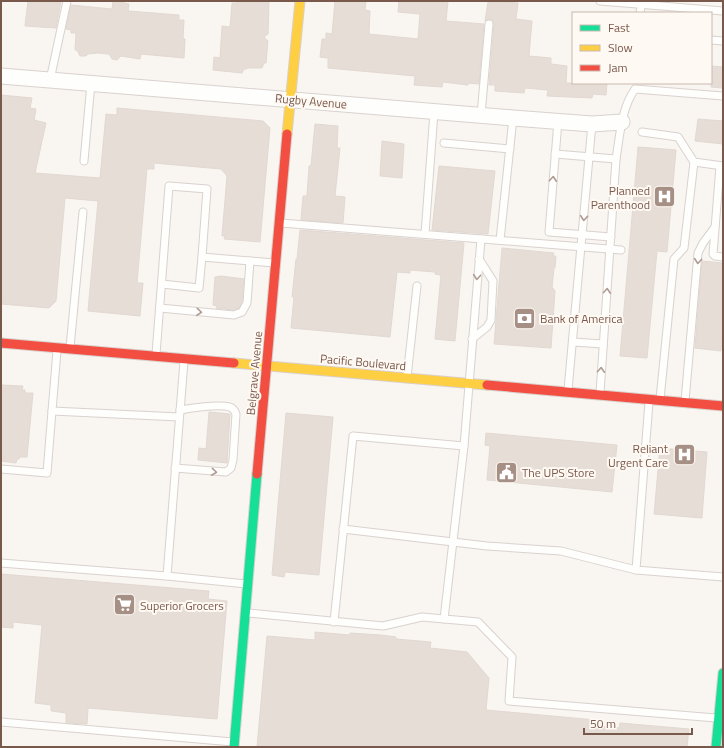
<svg xmlns="http://www.w3.org/2000/svg" width="724" height="748" viewBox="0 0 724 748" font-family="'Titillium Web',sans-serif">
  <rect width="100%" height="100%" fill="#f9f5f0"/>
  <g fill="#e6ddd7" stroke="#e2d8d2">
    <polygon points="28,1 61,1 56,28 25,26"/>
    <polygon points="113,1 124,1 124,3 129,4 128,11 179,15 179,20 184,20 183,39 185,39 184,58 141,54 140,59 121,56 117,60 112,59 109,54 98,53 88,54 86,56 80,56 77,50 75,50 76,33 71,33 71,30 66,29 71,5 112,9"/>
    <polygon points="237,1 269,1 268,34 264,37 268,41 266,63 264,63 262,68 247,68 247,69 244,69 242,73 213,70 214,57 220,58 222,26 230,27 232,3 237,3"/>
    <polygon points="335,1 366,1 365,10 370,11 369,34 418,39 420,14 398,12 399,1 448,1 446,21 484,24 479,84 468,83 468,85 443,82 442,87 414,85 415,76 328,68 328,58 320,57 322,39 326,39 326,33 332,34"/>
    <polygon points="493,1 518,3 516,19 532,21 529,56 551,58 551,64 567,66 566,83 607,83 606,95 593,94 592,98 547,96 548,90 525,88 524,93 495,91 495,85 489,85 494,24 492,20 489,19 485,21 488,2"/>
    <polygon points="711,66 723,67 723,88 711,87"/>
    <polygon points="1,95 32,98 30,108 36,109 34,120 46,123 35,173 100,178 106,114 117,115 117,108 263,121 270,128 260,242 224,239 225,236 222,236 227,176 221,169 154,163 154,169 147,169 137,283 143,283 140,316 88,311 98,201 65,198 56,301 49,308 1,304"/>
    <polygon points="698,119 723,121 723,144 695,141"/>
    <polygon points="315,124 338,126 337,148 340,148 335,196 345,197 343,223 301,220 303,196 307,196 309,166 311,166"/>
    <polygon points="382,141 404,144 402,178 380,176"/>
    <polygon points="638,147 676,150 667,252 657,251 647,358 620,356"/>
    <polygon points="439,166 495,171 488,234 432,230"/>
    <polygon points="300,230 464,243 455,341 435,339 441,275 435,274 435,272 410,270 410,273 397,272 390,337 291,328 294,297 292,297 296,259 297,259"/>
    <polygon points="502,248 554,253 553,256 556,256 555,268 554,268 552,287 555,291 551,348 494,344"/>
    <polygon points="702,261 723,263 723,332 721,351 695,348"/>
    <polygon points="221,276 244,279 242,302 239,308 233,310 216,308 217,306 213,305 215,277"/>
    <polygon points="1,385 23,386 22,390 25,390 25,393 33,393 27,457 20,457 19,459 17,459 16,463 1,461"/>
    <polygon points="209,412 230,414 227,463 198,460 199,448 206,449"/>
    <polygon points="286,413 333,417 319,575 285,572 284,577 272,575"/>
    <polygon points="486,433 617,445 612,492 487,480 490,446 485,445"/>
    <polygon points="660,448 707,452 702,518 654,514"/>
    <polygon points="1,574 209,591 208,599 227,601 217,719 88,708 87,724 66,723 66,713 51,711 51,705 35,703 42,625 13,622 13,628 1,627"/>
    <polygon points="315,632 350,635 350,633 381,635 396,637 396,639 431,642 430,648 467,652 489,678 486,710 596,720 595,726 619,728 620,723 689,729 687,747 257,747 267,636 315,640"/>
  </g>
  <g fill="none" stroke-linecap="round" stroke-linejoin="round">
    <defs>
      <g id="lane">
        <polyline points="600,1 723,11"/>
        <polyline points="640,13 642,1"/>
        <polyline points="711,40 723,41"/>
        <polyline points="50,80 67,1"/>
        <polyline points="481,115 489,24"/>
        <polyline points="558,121 549,232 611,237"/>
        <polyline points="642,132 678,137 694,162 723,166"/>
        <polyline points="444,143 510,149"/>
        <polyline points="555,154 616,159"/>
        <polyline points="84,161 91,83"/>
        <polyline points="720,166 713,254 715,256 723,257"/>
        <polyline points="281,223 621,250"/>
        <polyline points="425,234 434,112"/>
        <polyline points="500,240 513,118"/>
        <polyline points="162,284 199,288 202,257"/>
        <polyline points="160,308 234,315 242,312 247,303 250,261"/>
        <polyline points="472,339 487,327 491,320 493,281 479,259"/>
        <polyline points="573,342 603,344"/>
        <polyline points="70,347 83,212"/>
        <polyline points="156,354 169,186 207,189 202,257 274,263"/>
        <polyline points="407,377 417,286"/>
        <polyline points="568,390 592,124"/>
        <path d="M600 393 616 159C620 135 621 109 635 89L723 96"/>
        <polyline points="660,399 674,259 684,248 694,162"/>
        <polyline points="685,401 698,253 703,243 715,227"/>
        <polyline points="649,402 636,570 723,577"/>
        <polyline points="52,411 57,351"/>
        <path d="M175 468 226 472 231 468 233 460 236 414C235 411 233 408 230 407 219 404 192 408 180 410"/>
        <polyline points="1,469 47,473 52,411 179,417"/>
        <polyline points="343,529 487,546 561,551 636,570"/>
        <polyline points="1,563 167,576 246,584"/>
        <polyline points="167,576 184,361"/>
        <polyline points="248,613 383,626 422,617 478,622 512,657 509,701 716,718"/>
        <polyline points="444,619 464,446 481,239"/>
        <polyline points="334,622 353,436 464,446"/>
        <polyline points="1,722 233,742"/>
      </g>
      <polyline id="street" points="1,76 513,118 592,124 622,122"/>
      <g id="fast">
        <polyline points="234,747 257,474"/>
        <polyline points="716,747 723,673"/>
      </g>
      <g id="slow">
        <polyline points="287,134 300,1"/>
        <polyline points="234,363 487,385"/>
      </g>
      <g id="jam">
        <polyline points="1,343 234,363"/>
        <polyline points="487,385 723,406"/>
        <polyline points="257,474 287,134"/>
      </g>
    </defs>
    <use href="#lane" stroke="#d9d2ce" stroke-width="9"/>
    <use href="#street" stroke="#d9d2ce" stroke-width="17"/>
    <use href="#fast" stroke="#d9d0cb" stroke-width="11"/>
    <use href="#slow" stroke="#d9d0cb" stroke-width="11"/>
    <use href="#jam" stroke="#d9d0cb" stroke-width="11"/>
    <use href="#lane" stroke="#fefefd" stroke-width="7"/>
    <use href="#street" stroke="#fefefd" stroke-width="15"/>
    <use href="#fast" stroke="#16e098" stroke-width="9"/>
    <use href="#slow" stroke="#ffcf43" stroke-width="9"/>
    <use href="#jam" stroke="#f24e42" stroke-width="9"/>
  </g>
  <defs><path id="oneway-chevron" d="M-2-3.5L2.5 0L-2 3.5" fill="none" stroke-width="1.6" stroke-linecap="round" stroke-linejoin="round"/></defs>
  <g stroke="#af9b93">
    <use href="#oneway-chevron" transform="translate(553 179) rotate(-85)"/>
    <use href="#oneway-chevron" transform="translate(584 218) rotate(95)"/>
    <use href="#oneway-chevron" transform="translate(698 261) rotate(95)"/>
    <use href="#oneway-chevron" transform="translate(477 277) rotate(95)"/>
    <use href="#oneway-chevron" transform="translate(607 291) rotate(-86)"/>
    <use href="#oneway-chevron" transform="translate(199 312) rotate(5)"/>
    <use href="#oneway-chevron" transform="translate(601 370) rotate(-86)"/>
    <use href="#oneway-chevron" transform="translate(214 472) rotate(6)"/>
  </g>
  <defs>
    <symbol id="hospital-square" viewBox="-11 -11 22 22"><rect x="-9" y="-9" width="18" height="18" rx="4" fill="#a69086" stroke="#fff9f3"/><path d="M-5-5h3v3.5h4V-5h3V5h-3V1.5h-4V5h-3Z" fill="#fff"/></symbol>
    <symbol id="bank-square" viewBox="-11 -11 22 22"><rect x="-9" y="-9" width="18" height="18" rx="4" fill="#a69086" stroke="#fff9f3"/><path d="M-6-4H6V4H-6ZM0-2.3a2.3 2.3 0 1 0 0 4.6a2.3 2.3 0 1 0 0-4.6Z" fill="#fff"/></symbol>
    <symbol id="civic-square" viewBox="-11 -11 22 22"><rect x="-9" y="-9" width="18" height="18" rx="4" fill="#a69086" stroke="#fff9f3"/><path d="M-.6-6.5H3V-4.5H.6V-3L4-1V1h2V6H-6V1h2V-1L-.6-3ZM-1.2 2.5V6h2.4V2.5Z" fill="#fff"/></symbol>
    <symbol id="supermarket-square" viewBox="-11 -11 22 22"><rect x="-9" y="-9" width="18" height="18" rx="4" fill="#a69086" stroke="#fff9f3"/><path d="M-6-5.5h2.5l.6 2H6L4.5 2H-2.5L-4.4-4H-6ZM-1.5 3.2a1.3 1.3 0 1 0 .1 0ZM3 3.2a1.3 1.3 0 1 0 .1 0Z" fill="#fff"/></symbol>
  </defs>
  <g fill-rule="evenodd">
    <use href="#hospital-square" x="652" y="184" width="25" height="25"/>
    <use href="#bank-square" x="512" y="306" width="25" height="25"/>
    <use href="#hospital-square" x="672" y="442" width="25" height="25"/>
    <use href="#civic-square" x="494" y="460" width="25" height="25"/>
    <use href="#supermarket-square" x="112" y="592" width="25" height="25"/>
  </g>
  <g text-anchor="middle" dominant-baseline="central" stroke-width="4" stroke-linejoin="round" paint-order="stroke">
    <g font-size="12" fill="#7a594d" stroke="#fff9f3">
      <text transform="translate(311 101) rotate(5)">Rugby Avenue</text>
      <text transform="translate(363 362) rotate(5)">Pacific Boulevard</text>
      <text transform="translate(254 373) rotate(-85)">Belgrave Avenue</text>
    </g>
    <g font-size="12" fill="#7a594d" stroke="#fff9f3" text-anchor="start">
      <text x="650" y="190" text-anchor="end">Planned<tspan x="650" dy="14">Parenthood</tspan></text>
      <text x="540" y="318">Bank of America</text>
      <text x="668" y="448" text-anchor="end">Reliant<tspan x="668" dy="14">Urgent Care</tspan></text>
      <text x="522" y="472">The UPS Store</text>
      <text x="140" y="605">Superior Grocers</text>
    </g>
  </g>
  <rect width="724" height="748" fill="none" stroke="#7a594d" stroke-width="4"/>
  <rect x="572" y="12" width="140" height="72" fill="#fff9f3" stroke="#cab9b1"/>
  <rect x="580" y="25" width="20" height="6" fill="#16e098" stroke="#cab9b1"/>
  <text x="608" y="32" font-size="12" fill="#7a594d">Fast</text>
  <rect x="580" y="45" width="20" height="6" fill="#ffcf43" stroke="#cab9b1"/>
  <text x="608" y="52" font-size="12" fill="#7a594d">Slow</text>
  <rect x="580" y="65" width="20" height="6" fill="#f24e42" stroke="#cab9b1"/>
  <text x="608" y="72" font-size="12" fill="#7a594d">Jam</text>
  <path d="M584 728v6h108v-6" fill="none" stroke="#7a594d" stroke-width="2"/>
  <text x="590" y="728" font-size="12" fill="#7a594d" stroke="#fff9f3" stroke-width="3" paint-order="stroke">50 m</text>
</svg>
